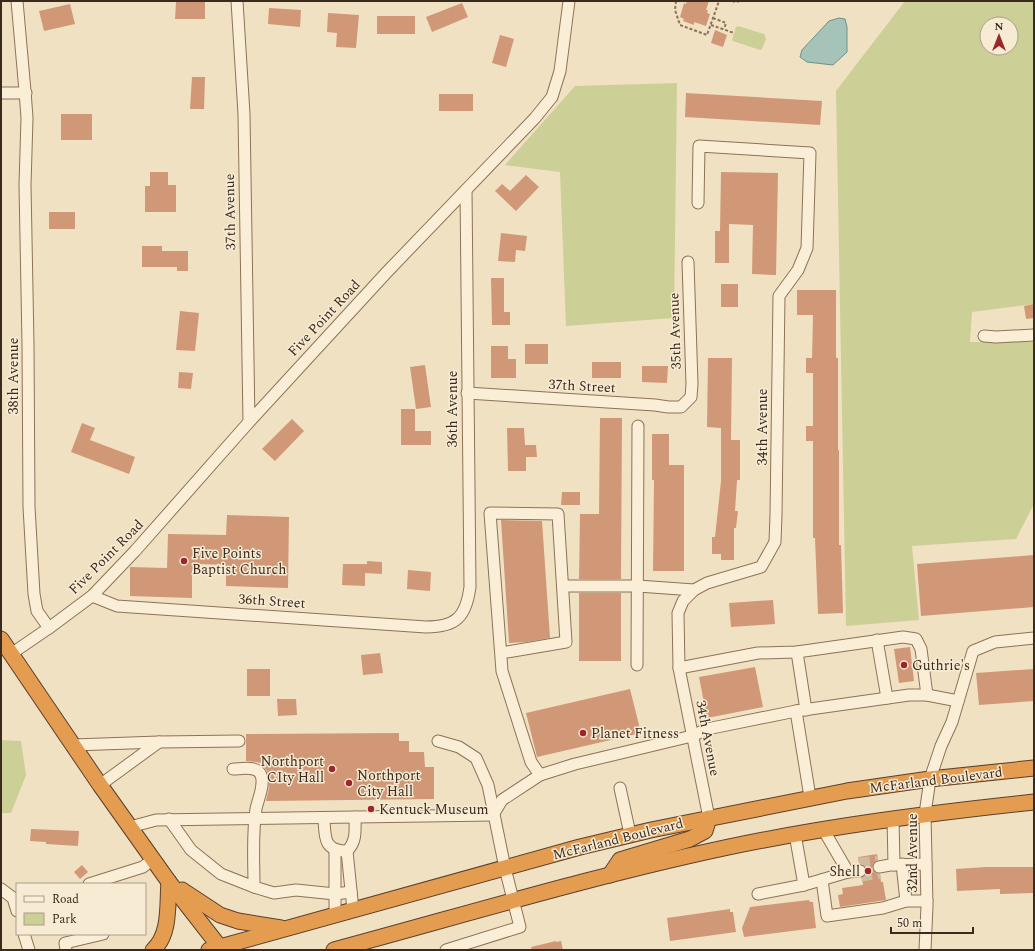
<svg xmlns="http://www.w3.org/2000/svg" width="1035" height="951" viewBox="0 0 1035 951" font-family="Spectral,serif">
  <rect width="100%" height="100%" fill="#f1e1c3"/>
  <g fill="#cccf96" fill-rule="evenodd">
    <path d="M905 1H1034V304L972 312 970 342H1034V504L1016 539 912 546 919 620 846 626 836 91ZM987 24H1011V48H987Z"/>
    <polygon points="738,26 764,34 766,39 762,49 760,50 733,41 732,40 736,27"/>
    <polygon points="677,83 674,318 566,326 560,172 505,165 575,86"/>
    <polygon points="1,740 21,741 26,775 11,813 1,813"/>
  </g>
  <polygon fill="#a6c3b9" stroke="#6c9287" points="839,18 845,19 847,27 847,52 833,65 807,62 800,57 802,50 829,21"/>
  <g fill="#d19877">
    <polygon points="687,1 709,1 706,10 708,10 707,13 710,14 706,26 694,22 694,25 683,21 684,19 680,17 684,3 686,4"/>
    <polygon points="176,2 205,2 205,19 175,19"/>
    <polygon points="462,3 468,17 432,32 426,17"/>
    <polygon points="70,4 75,24 44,31 39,11"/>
    <polygon points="269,8 301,10 300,27 268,24"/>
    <polygon points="328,13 359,15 356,48 336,47 337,33 327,32"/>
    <rect x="377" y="16" width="38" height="18"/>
    <polygon points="715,30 727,35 723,47 711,43"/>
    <polygon points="500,35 514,39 506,67 492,63"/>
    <polygon points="192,77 205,77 204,109 190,109"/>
    <polygon points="686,93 822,101 820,125 685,117"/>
    <rect x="439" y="94" width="34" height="17"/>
    <rect x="61" y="114" width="31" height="26"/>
    <polygon points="150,172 168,172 168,185 176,185 176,212 145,212 145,186 150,186"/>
    <polygon points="721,172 778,173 776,275 752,274 753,225 729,224 729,263 715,263 715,231 720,231"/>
    <polygon points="526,175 539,187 516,211 495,191 502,184 510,191"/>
    <rect x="49" y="212" width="26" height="17"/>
    <polygon points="501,233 527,236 525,251 516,250 515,262 498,261"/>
    <polygon points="142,246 162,246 162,251 188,251 188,271 177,271 177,267 142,267"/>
    <polygon points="491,278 504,278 504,312 510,312 510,325 492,325"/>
    <rect x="721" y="284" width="17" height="23"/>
    <polygon points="797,290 836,290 836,358 838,358 838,450 839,450 839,545 841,545 843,613 818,614 815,538 813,538 813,441 806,441 806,426 813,426 813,373 806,373 806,358 812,358 813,315 797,315"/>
    <polygon points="1034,304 1034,318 1026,319 1024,306"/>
    <polygon points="180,311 199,313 195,351 176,350"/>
    <rect x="525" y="344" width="23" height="20"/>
    <polygon points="491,346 508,346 508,359 516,359 516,378 491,378"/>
    <polygon points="708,358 732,358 731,440 740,440 740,480 737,480 735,511 738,511 736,528 734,528 734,560 721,560 721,554 712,554 712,537 715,537 721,481 721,428 707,427"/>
    <rect x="592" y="362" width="29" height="16"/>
    <polygon points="425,365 431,407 416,409 410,367"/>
    <polygon points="642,366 668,366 667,383 642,382"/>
    <polygon points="179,372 193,373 191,389 178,388"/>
    <polygon points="401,409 415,409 415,431 431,431 431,445 401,445"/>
    <polygon points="600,418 622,418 621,579 579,579 580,514 599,514"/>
    <polygon points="292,419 304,431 275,461 262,449"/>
    <polygon points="82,423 95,428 90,440 135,457 129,474 71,452"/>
    <polygon points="507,428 524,428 525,445 536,445 537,457 526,457 526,471 508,471"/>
    <polygon points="652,434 669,434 669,465 684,465 684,571 653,571 654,480 652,480"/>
    <polygon points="562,492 580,492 580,505 561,505"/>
    <polygon points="227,515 289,517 288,588 226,586 226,565 198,564 198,571 192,570 192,598 130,596 130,567 167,568 168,534 226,535"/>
    <polygon points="501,520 542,521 550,638 526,642 509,643"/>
    <polygon points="1034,555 1034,607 921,616 917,564"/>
    <polygon points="367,561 382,562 382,574 365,573 365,586 342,585 343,564 367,564"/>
    <polygon points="408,570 431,572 430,591 407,589"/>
    <rect x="579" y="593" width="42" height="68"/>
    <polygon points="773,600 775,624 731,627 729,603"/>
    <polygon points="910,647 914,681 899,683 894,649"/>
    <polygon points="380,653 383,673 363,675 361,655"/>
    <polygon points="755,667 763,707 707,718 699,677"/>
    <rect x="247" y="669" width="23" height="27"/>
    <polygon points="1034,669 1034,701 979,705 976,673"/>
    <polygon points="630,689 641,733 537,757 526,713"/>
    <polygon points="277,699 296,699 297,715 278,716"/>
    <polygon points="399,733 399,741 409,741 409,752 424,752 425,767 434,767 434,799 266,801 269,788 269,779 267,771 264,767 264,763 246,761 246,734"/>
    <polygon points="31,829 79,831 78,846 46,844 46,842 30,841"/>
    <polygon points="877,854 878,860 873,864 872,869 876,873 880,874 881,882 883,882 886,900 840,907 838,895 843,894 842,888 863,885 862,878 866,874 867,870 863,865 859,864 858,857"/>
    <polygon points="82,865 88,872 80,879 74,872"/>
    <polygon points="986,867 1034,867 1034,893 1000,894 1000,889 957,891 956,869"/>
    <polygon points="809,900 810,902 813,902 816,928 744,937 742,928 750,907"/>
    <polygon points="730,909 730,912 733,912 736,932 670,941 667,918"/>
    <polygon points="556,941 556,942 561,941 563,950 532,950 531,947"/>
  </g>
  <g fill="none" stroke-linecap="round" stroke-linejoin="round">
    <g stroke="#cdbca2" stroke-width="11" stroke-dasharray="11 5.5" stroke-linecap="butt">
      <polyline points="859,863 878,861"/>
      <polyline points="861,876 880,873"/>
    </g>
    <defs>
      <g id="minor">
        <polyline points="237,1 244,114 249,422"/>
        <polyline points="1,93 26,93"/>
        <polyline points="698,203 699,146 810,153 807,248 798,270 779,296 776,515 775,542 761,567 707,583 694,590 683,601 678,613 679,668 709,818"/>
        <polyline points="984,336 996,337 1034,335"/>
        <polyline points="467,393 655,405 668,407 681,407 691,397 692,384 688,262"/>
        <polyline points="563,586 638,586 694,590"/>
        <path d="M92 596 117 606 426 627C456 627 466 617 470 587L466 190"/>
        <polyline points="49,628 92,596 135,551 249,422 387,272 535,118 552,97 560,71 569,1"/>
        <polyline points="877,640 887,698"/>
        <polyline points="797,652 806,710"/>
        <polyline points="501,653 566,642 558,514 490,513 502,671 531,762 540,775"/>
        <polyline points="11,654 49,628 37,611 34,594 29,507 28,344 25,185 27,118 25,91 17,1"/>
        <polyline points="637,665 638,426"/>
        <polyline points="679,668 758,653 797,652 903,637 916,639 921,649 927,695"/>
        <polyline points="796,711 810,797"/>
        <polyline points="438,741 459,747 476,758 488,785 505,868 520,927 446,950"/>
        <polyline points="73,745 159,742 239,741"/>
        <path d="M233 769C241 769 257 765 261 775 265 785 258 799 256 809 252 834 254 861 254 887L274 893 296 890 335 894 351 892"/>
        <polyline points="100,785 159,742"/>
        <polyline points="620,788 630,834"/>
        <path d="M324 818C325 836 323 851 347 851 357 841 355 830 355 817"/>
        <polyline points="893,818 894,865"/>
        <polyline points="169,819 191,850 221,874 254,887"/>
        <polyline points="130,827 156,820 493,815 502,800 540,775 575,764 692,736 707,729 796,711 909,695 927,695 958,701"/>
        <polyline points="823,829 848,872 860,871"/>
        <polyline points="795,834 804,885"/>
        <polyline points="347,851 353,910"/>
        <polyline points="902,864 906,901 927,901"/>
        <polyline points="879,867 890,865 926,864"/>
        <polyline points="822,880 827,916 883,908 906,901"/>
        <polyline points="89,884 143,867 153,859"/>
        <polyline points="1,889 13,898 17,911"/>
        <polyline points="758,894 804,885 848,872"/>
        <polyline points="335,915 335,850"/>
        <polyline points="24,934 29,950"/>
        <polyline points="66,950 65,943 103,934"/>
        <polyline points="925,950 927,906 925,814 930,779 941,746 952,722 973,651 995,642 1034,638"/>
      </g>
      <g id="highway">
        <polyline points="1,639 100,785 169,882 222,950"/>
        <polyline points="610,875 620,860 690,839 705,831 709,818"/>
        <polyline points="182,890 220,915 238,921 281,928"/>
        <path d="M153 950C171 934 167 904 169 882"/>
        <polyline points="209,950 580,847 651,830 847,791 930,779 1034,768"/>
        <path d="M334 950C464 915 593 876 724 848 827 826 930 813 1034 802"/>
      </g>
    </defs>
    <use href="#minor" stroke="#8c7259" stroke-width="13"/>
    <use href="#highway" stroke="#5a402d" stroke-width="17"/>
    <g stroke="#8c7259" stroke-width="2" stroke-dasharray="3 2" stroke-linecap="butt">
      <polyline points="676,1 675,10 680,25 707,35 719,1"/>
      <polyline points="732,1 736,2 740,1"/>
      <polyline points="713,18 726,23 724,29"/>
      <polyline points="711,25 734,33"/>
    </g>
    <use href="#minor" stroke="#fbeed7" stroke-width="11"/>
    <use href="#highway" stroke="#e49c50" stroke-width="15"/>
  </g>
  <g fill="#9f252c" stroke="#f7ebd3" stroke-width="1.5">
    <circle cx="184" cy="561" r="4"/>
    <circle cx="904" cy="665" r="4"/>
    <circle cx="583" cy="733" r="4"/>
    <circle cx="332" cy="769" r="4"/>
    <circle cx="349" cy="783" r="4"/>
    <circle cx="371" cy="809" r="4"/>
    <circle cx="868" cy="871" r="4"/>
  </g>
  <g text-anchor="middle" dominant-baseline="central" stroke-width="3" stroke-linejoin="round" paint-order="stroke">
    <g font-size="14" fill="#3b2a1e" stroke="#f7ebd3">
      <text transform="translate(230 212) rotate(-91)">37th Avenue</text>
      <text transform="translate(324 318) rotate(-47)">Five Point Road</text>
      <text transform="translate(675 331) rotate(-92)">35th Avenue</text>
      <text transform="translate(13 376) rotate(-90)">38th Avenue</text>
      <text transform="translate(582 386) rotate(3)">37th Street</text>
      <text transform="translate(452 409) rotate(-90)">36th Avenue</text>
      <text transform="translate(762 427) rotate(-90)">34th Avenue</text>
      <text transform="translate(106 557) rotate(-45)">Five Point Road</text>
      <text transform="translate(272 601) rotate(4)">36th Street</text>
      <text transform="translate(708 738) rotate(79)">34th Avenue</text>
      <text transform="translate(936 780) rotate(-7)">McFarland Boulevard</text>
      <text transform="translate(618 839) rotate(-14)">McFarland Boulevard</text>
      <text transform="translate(912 853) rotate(-90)">32nd Avenue</text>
    </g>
    <g font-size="14" fill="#3b2a1e" stroke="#f7ebd3" text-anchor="start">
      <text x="192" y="553">Five Points<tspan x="192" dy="16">Baptist Church</tspan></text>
      <text x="912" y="665">Guthrie's</text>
      <text x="591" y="733">Planet Fitness</text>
      <text x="324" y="761" text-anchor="end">Northport<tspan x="324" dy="16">CIty Hall</tspan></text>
      <text x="357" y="775">Northport<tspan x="357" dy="16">City Hall</tspan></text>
      <text x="379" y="809">Kentuck Museum</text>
      <text x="860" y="871" text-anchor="end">Shell</text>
    </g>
  </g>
  <rect width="1035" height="951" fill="none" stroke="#3b2a1e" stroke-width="4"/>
  <rect x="16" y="883" width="130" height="52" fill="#f7ebd3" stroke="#ac9e8b"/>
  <rect x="24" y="896" width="20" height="6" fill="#fbeed7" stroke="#ac9e8b"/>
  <text x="52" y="903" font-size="12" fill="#3b2a1e">Road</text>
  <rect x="24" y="913" width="20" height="12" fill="#cccf96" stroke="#ac9e8b"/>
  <text x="52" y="923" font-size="12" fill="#3b2a1e">Park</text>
  <g transform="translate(999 36)"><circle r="19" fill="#f7ebd3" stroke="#ac9e8b"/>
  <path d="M0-3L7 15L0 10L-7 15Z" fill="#9f252c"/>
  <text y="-6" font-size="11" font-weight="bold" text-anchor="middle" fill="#3b2a1e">N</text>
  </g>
  <path d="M891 927v6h82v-6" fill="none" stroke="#3b2a1e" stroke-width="2"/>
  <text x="897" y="927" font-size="12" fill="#3b2a1e" stroke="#f7ebd3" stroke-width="3" paint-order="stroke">50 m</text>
</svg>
